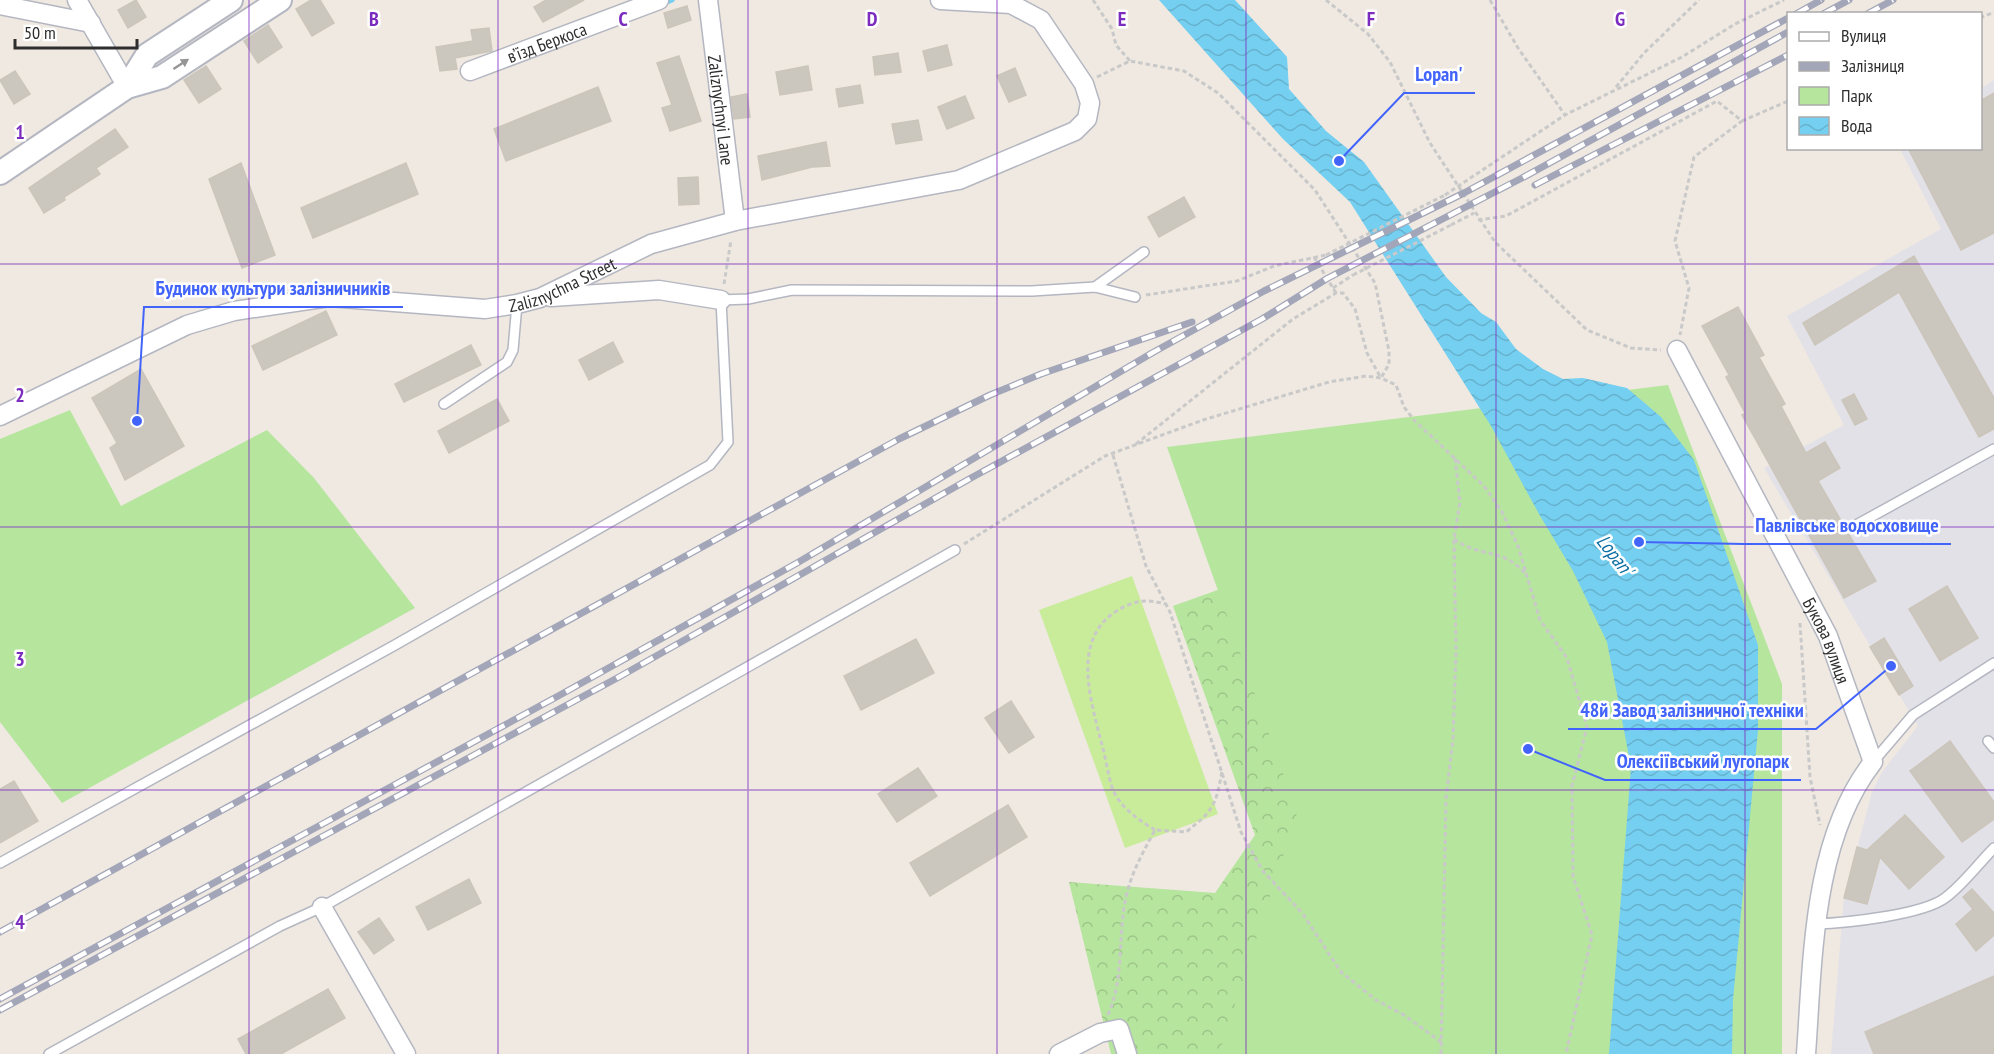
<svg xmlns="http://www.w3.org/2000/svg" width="1994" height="1054" viewBox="0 0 1994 1054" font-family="'PT Sans Narrow',sans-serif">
  <defs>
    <pattern id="forest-crowns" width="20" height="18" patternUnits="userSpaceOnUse" patternTransform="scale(1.5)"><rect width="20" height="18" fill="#b6e59e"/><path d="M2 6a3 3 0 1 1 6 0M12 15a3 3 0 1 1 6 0" fill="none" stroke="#9dc588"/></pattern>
    <pattern id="water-waves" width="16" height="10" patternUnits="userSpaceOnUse" patternTransform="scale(1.5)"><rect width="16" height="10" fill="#75cff0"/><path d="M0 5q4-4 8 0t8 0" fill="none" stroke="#66b2ce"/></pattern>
  </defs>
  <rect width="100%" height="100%" fill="#efe9e1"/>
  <polygon fill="#e3e1e8" points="1994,80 1994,1054 1831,1054 1844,898 1872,792 1882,772 1918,726 1764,468 1844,425 1787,316 1941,229 1900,149 1980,148 1981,88"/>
  <polygon fill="url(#forest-crowns)" points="1312,556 1431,1054 1111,1054 1069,882 1215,893 1255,835 1173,606"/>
  <g fill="#b6e59e">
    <polygon points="1668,385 1782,684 1782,1054 1219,1054 1297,813 1167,447"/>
    <polygon points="70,410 121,506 267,430 314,478 415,608 62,803 0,722 0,439"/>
  </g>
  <polygon fill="#c9ec9a" points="1132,576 1218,814 1125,848 1039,610"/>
  <polygon fill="url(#water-waves)" points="1159,0 1235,0 1287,57 1289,89 1326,131 1364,162 1446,277 1481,313 1496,322 1516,349 1543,369 1563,379 1583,378 1627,388 1661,417 1694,460 1758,645 1758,730 1733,1000 1732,1054 1609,1054 1631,767 1607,642 1573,571 1539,514 1491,426 1350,202 1283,139"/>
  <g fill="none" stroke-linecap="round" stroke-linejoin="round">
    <polyline stroke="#75cff0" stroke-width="5" points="665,3 672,0"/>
  </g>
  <g fill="#cbc7bf" stroke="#cbc5ba" stroke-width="1.5">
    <polygon points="136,0 146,17 128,28 118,10"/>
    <polygon points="311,0 320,0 334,23 312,36 296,9"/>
    <polygon points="546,0 584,0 543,22 534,7"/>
    <polygon points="687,6 691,20 668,28 664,13"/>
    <polygon points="268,25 282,47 258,63 244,41"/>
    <polygon points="489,28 492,51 455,58 457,69 440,71 436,47 473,41 471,30"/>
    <polygon points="947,45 952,65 928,71 923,51"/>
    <polygon points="898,53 901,72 875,75 873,57"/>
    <polygon points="679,56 701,121 670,131 662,108 672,105 657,63"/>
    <polygon points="206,66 221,89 199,103 184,80"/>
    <polygon points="808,66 812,90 780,95 776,72"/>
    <polygon points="1015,68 1026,95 1009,102 997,76"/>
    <polygon points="15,71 30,94 14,104 0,80"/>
    <polygon points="860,85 863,103 839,107 836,89"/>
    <polygon points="598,87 611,121 506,161 494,129"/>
    <polygon points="1994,93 1994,233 1961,250 1908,148 1980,148 1980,101"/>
    <polygon points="747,94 750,117 734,119 731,97"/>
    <polygon points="965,96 974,118 947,129 938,107"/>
    <polygon points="918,120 922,140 896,144 892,124"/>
    <polygon points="115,129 128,147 96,168 100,174 64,197 65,200 44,213 29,188"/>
    <polygon points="826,142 830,166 812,167 762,180 758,156"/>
    <polygon points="241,163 275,255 242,268 209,179"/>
    <polygon points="406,163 418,194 313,238 301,208"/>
    <polygon points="698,177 699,204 679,205 678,178"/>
    <polygon points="1184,197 1195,217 1159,237 1148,217"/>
    <polygon points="1914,256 1994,398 1994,429 1979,437 1899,292 1815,345 1803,323"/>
    <polygon points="1738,307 1764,355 1759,357 1785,404 1781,406 1806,453 1825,442 1840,468 1818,481 1876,581 1844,598 1742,415 1745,413 1726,377 1729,375 1702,326"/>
    <polygon points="326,311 337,335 263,370 252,346"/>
    <polygon points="613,342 623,362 589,380 579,360"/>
    <polygon points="471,345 481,365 404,402 395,384"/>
    <polygon points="141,369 184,446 125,480 110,448 117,443 92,398"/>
    <polygon points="1854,394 1867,419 1855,425 1842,400"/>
    <polygon points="497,399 509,421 449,453 438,431"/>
    <polygon points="1947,586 1978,638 1940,661 1909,609"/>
    <polygon points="1884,638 1913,686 1899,695 1870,647"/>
    <polygon points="916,639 934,673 861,710 844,676"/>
    <polygon points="1011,701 1034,737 1009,753 985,718"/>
    <polygon points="1950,741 1994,802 1994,819 1962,842 1910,771"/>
    <polygon points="918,768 937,796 897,822 878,794"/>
    <polygon points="14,781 38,821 0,843 0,789"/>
    <polygon points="1008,805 1027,837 930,896 910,863"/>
    <polygon points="1905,815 1944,857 1909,889 1880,857 1867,904 1844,898 1857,847 1867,850"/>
    <polygon points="469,879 481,903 428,930 416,907"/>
    <polygon points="1972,889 1994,913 1994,935 1976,951 1956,924 1973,909 1963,897"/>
    <polygon points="379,918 394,940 374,954 358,932"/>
    <polygon points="1994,976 1994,1054 1874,1054 1865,1032"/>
    <polygon points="328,989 345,1018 281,1054 246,1054 238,1039"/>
  </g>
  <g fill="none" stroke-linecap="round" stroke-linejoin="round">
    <defs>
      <g id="service">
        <polyline points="1095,287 1144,252"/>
        <polyline points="444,404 507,362 513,350 517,304"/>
        <polyline points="1858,524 1994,449"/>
        <polyline points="1988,741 1994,748"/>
        <polyline points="1873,762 1913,715 1994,663"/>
        <polyline points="0,863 395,645 710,465 728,442 721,300 748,299 792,290 1032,291 1095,287 1135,297"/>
        <path d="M1815 924C1846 923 1922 915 1945 898 1963 885 1978 864 1994 848"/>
        <polyline points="49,1054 280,926 322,907 955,550"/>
      </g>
      <g id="minor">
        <polyline points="77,0 127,87"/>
        <path id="s1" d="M708 0 735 221"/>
        <polyline points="0,5 91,23"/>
        <path id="s2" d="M470 71 659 0"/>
        <polyline points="551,297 659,290 721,300"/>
        <path id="s3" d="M1677 350 1828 636 1873 762C1812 840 1813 959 1806 1054"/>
        <path id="s4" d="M0 416 187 325 234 311 329 297 485 309 517 304 540 298 651 244 735 221 959 180 1075 131 1087 119 1090 103 1084 84 1041 20 1011 4 940 0"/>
        <polyline points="322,907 406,1054"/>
        <polyline points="1059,1054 1100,1033 1119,1029 1127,1054"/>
      </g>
      <g id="tertiary">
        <polyline points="127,87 147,55 231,0"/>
        <polyline points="0,173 127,87 162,77 280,0"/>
      </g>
    </defs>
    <use href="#service" stroke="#b4b7c1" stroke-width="12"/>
    <use href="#minor" stroke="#b4b7c1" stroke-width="21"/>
    <use href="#tertiary" stroke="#b4b7c1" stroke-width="26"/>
    <g stroke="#c9c9c9" stroke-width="3" stroke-dasharray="4.5 3" stroke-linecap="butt">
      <polyline points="1093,0 1112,29 1116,45 1130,61"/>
      <polyline points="1326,0 1368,34 1390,62 1430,143 1495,242 1587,330 1631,348 1661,350"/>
      <polyline points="1490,0 1518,48 1565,115"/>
      <polyline points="1980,18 1994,12"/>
      <polyline points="1097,77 1130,61 1184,71 1218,93 1315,190 1375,283 1389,351 1389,364 1381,378"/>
      <polyline points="1616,87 1644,53 1699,0"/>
      <polyline points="1742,121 1788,101"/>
      <polyline points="1445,195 1565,115 1682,57 1735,24 1784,0"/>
      <polyline points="1478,220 1506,216 1717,101 1742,121 1694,157 1675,241 1689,288 1680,335"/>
      <polyline points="1451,225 1474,213"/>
      <polyline points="1314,257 1336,293"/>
      <polyline points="724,284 731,240"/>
      <polyline points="1333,288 1353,275"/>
      <polyline points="1146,295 1237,281 1274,266 1326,255"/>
      <polyline points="1136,444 1293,319 1336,293 1343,293 1355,309 1367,353 1381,378"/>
      <polyline points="1113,455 1146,566 1170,612 1241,832 1262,870 1303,914 1341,972 1376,1000 1404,1015 1441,1042"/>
      <path d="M1454 539C1482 559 1500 546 1526 574"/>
      <polyline points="964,544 1105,456 1203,420 1329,382 1366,376 1381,378 1396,385 1404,407 1414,420 1484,486 1502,512 1518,546 1540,620 1567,658 1587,727 1572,786 1573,876 1592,935 1566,1054"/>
      <polyline points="1800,623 1810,777 1820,825"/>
      <path d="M1155 830C1139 820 1121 808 1113 790 1108 776 1106 759 1102 745 1091 701 1070 639 1118 610 1136 600 1146 599 1166 604"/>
      <path d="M1108 1015C1124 979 1118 940 1125 902 1130 875 1142 854 1155 830L1186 832C1213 811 1216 806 1222 771"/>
      <polyline points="1441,1054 1446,798 1453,739 1456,652 1454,539 1460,502 1455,458"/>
    </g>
    <use href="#service" stroke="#fff" stroke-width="9"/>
    <use href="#minor" stroke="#fff" stroke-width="18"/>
    <use href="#tertiary" stroke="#fff" stroke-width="22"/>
    <defs>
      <g id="rail">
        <polyline points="1796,14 1821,0"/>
        <polyline points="1823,14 1849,0"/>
        <polyline points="1867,14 1893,0"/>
        <polyline points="1535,185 1788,55"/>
        <polyline points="0,932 899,439 990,395 1041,374 1192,322"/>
        <polyline points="0,999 560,695 797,563 1152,353 1264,291 1464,193 1788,18"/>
        <polyline points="0,1010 619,677 971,478 1262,319 1328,278 1522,178 1788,32"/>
      </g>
    </defs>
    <use href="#rail" stroke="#a3a6b8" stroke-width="7"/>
    <use href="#rail" stroke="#fff" stroke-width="4.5" stroke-dasharray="14" stroke-linecap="butt"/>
    <g stroke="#c9c9c9" stroke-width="3" stroke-dasharray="4.5 3" stroke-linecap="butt">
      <polyline points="1326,255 1445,195"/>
      <polyline points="1353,275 1451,225"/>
    </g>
  </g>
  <defs><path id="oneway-solid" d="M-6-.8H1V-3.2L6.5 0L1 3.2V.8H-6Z" transform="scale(1.5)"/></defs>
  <use fill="#969696" href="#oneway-solid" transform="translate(181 64) rotate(-33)"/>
  <path fill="none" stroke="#7b2cbf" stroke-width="1.5" stroke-opacity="0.55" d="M249 0V1054M498 0V1054M748 0V1054M997 0V1054M1246 0V1054M1496 0V1054M1745 0V1054M0 264H1994M0 527H1994M0 790H1994"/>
  <g text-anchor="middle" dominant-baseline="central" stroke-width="5" stroke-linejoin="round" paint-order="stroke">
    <g font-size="18" fill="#2e2e2e" stroke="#fff">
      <text stroke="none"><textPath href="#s2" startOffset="82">в’їзд Беркоса</textPath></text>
      <text stroke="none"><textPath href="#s1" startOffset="111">Zaliznychnyi Lane</textPath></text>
      <text stroke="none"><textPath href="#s4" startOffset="591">Zaliznychna Street</textPath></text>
      <text stroke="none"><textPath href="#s3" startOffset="327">Букова вулиця</textPath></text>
    </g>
    <g font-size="20" font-style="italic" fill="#0d6fa3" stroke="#fff">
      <text transform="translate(1615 555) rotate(52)">Lopan'</text>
    </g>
  </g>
  <g font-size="20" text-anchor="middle" font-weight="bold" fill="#7b2cbf" stroke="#fff" stroke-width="5" stroke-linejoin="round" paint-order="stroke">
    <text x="374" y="26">B</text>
    <text x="623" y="26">C</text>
    <text x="872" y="26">D</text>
    <text x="1122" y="26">E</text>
    <text x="1371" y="26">F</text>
    <text x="1620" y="26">G</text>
    <text x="20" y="139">1</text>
    <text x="20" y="402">2</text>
    <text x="20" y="666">3</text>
    <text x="20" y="929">4</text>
  </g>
  <path fill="none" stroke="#4264fb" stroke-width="2" d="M1339 161L1404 93H1475M137 421L144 307H403M1639 542L1744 544H1951M1891 666L1816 729H1568M1528 749L1605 780H1801"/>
  <g fill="#4264fb" stroke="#fff" stroke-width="2">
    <circle cx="1339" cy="161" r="6"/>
    <circle cx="137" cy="421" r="6"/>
    <circle cx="1639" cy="542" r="6"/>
    <circle cx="1891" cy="666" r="6"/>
    <circle cx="1528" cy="749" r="6"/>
  </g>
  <g font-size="20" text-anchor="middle" font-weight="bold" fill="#4264fb" stroke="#fff" stroke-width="5" stroke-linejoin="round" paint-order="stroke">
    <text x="1439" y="81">Lopan'</text>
    <text x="273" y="295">Будинок культури залізничників</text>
    <text x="1847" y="532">Павлівське водосховище</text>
    <text x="1692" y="717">48й Завод залізничної техніки</text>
    <text x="1703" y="768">Олексіївський лугопарк</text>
  </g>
  <rect x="1787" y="12" width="195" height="138" fill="#ffffff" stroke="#ababab" stroke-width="1.5"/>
  <rect x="1799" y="32" width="30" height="9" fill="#ffffff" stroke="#ababab" stroke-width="1.5"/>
  <text x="1841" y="42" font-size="18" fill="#2e2e2e">Вулиця</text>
  <rect x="1799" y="62" width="30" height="9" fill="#a3a6b8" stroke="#ababab" stroke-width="1.5"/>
  <text x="1841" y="72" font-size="18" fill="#2e2e2e">Залізниця</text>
  <rect x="1799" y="87" width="30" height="18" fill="#b6e59e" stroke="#ababab" stroke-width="1.5"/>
  <text x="1841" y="102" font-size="18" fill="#2e2e2e">Парк</text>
  <rect x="1799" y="117" width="30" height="18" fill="url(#water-waves)" stroke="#ababab" stroke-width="1.5"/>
  <text x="1841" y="132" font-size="18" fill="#2e2e2e">Вода</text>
  <path d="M15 39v9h122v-9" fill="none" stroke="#2e2e2e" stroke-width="3"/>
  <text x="24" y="39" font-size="18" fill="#2e2e2e" stroke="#ffffff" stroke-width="4.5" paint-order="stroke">50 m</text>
</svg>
